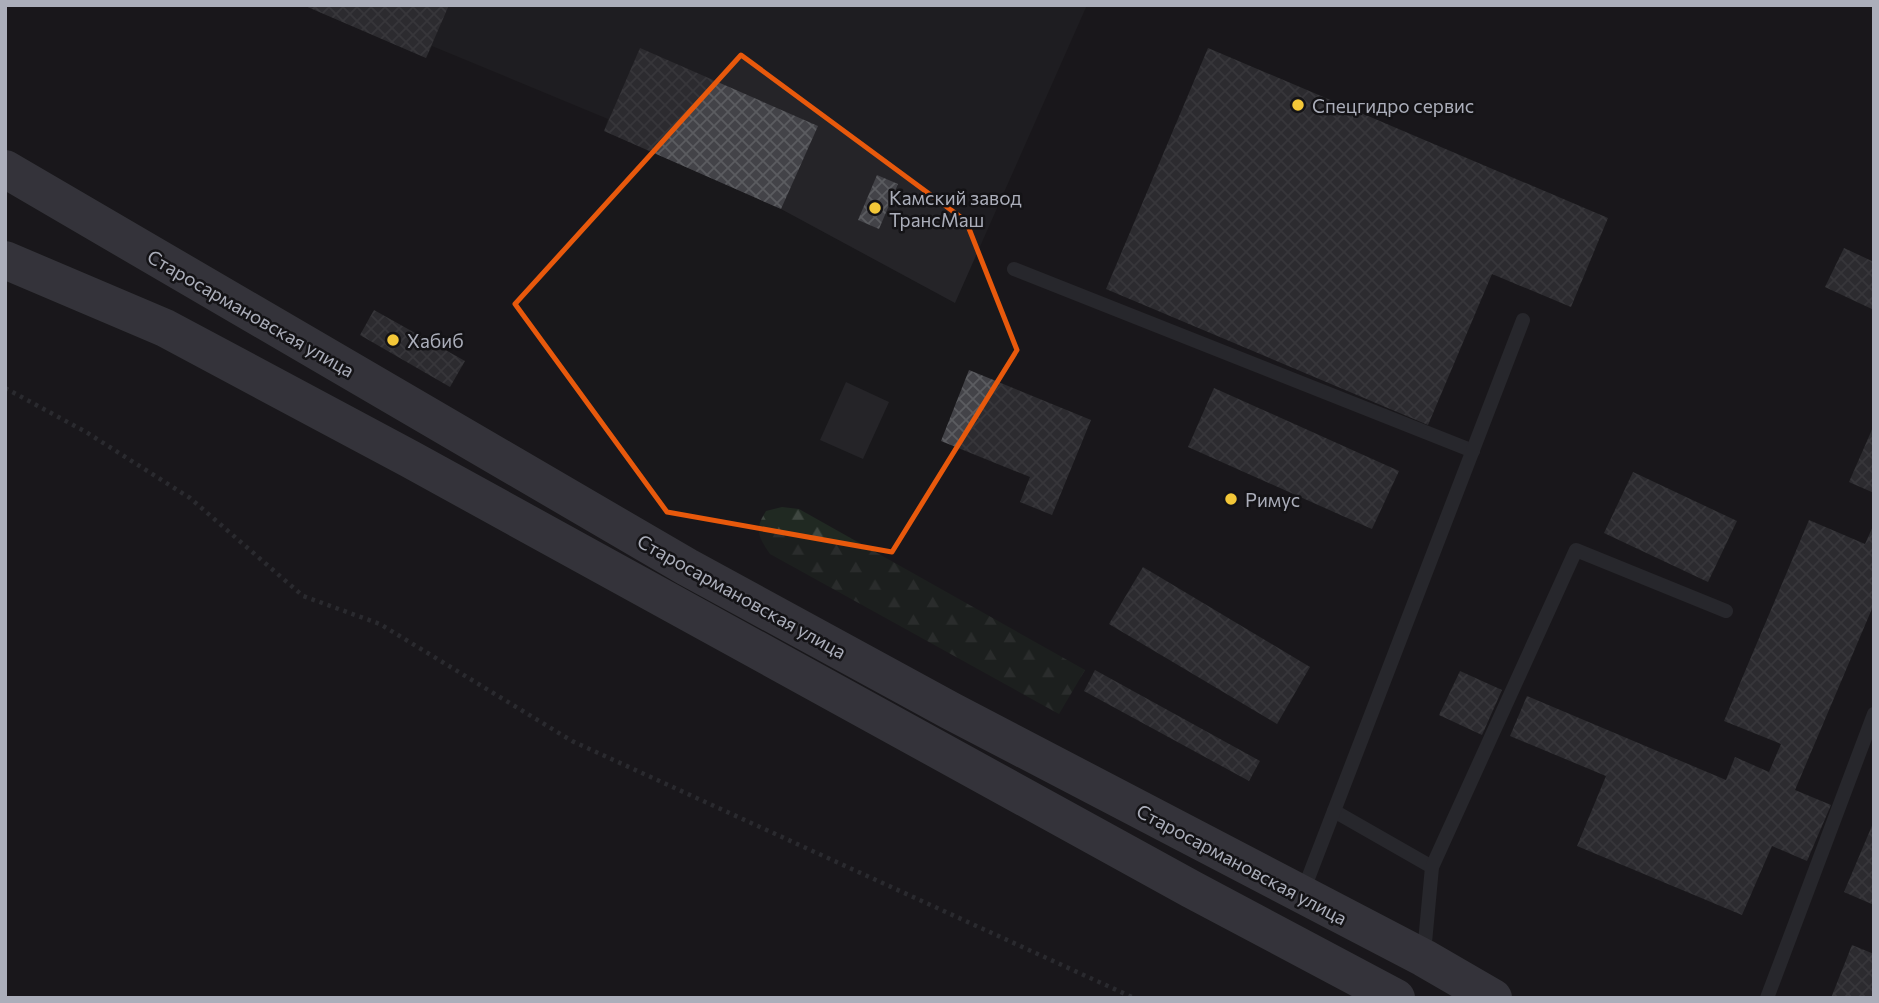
<svg xmlns="http://www.w3.org/2000/svg" width="1879" height="1003" viewBox="0 0 1879 1003" font-family="Commissioner,sans-serif">
  <defs>
    <pattern id="forest-firs" width="22" height="20" patternUnits="userSpaceOnUse" patternTransform="scale(1.75)"><rect width="22" height="20" fill="#202922"/><path d="M5 1l3.5 6h-7zM16 11l3.5 6h-7z" fill="#3e4640"/></pattern>
    <pattern id="building-cross-hatch" width="8" height="8" patternUnits="userSpaceOnUse" patternTransform="scale(1.75)"><rect width="8" height="8" fill="#434348"/><path d="M0 0l8 8M0 8l8-8" fill="none" stroke="#5b5c60"/></pattern>
  </defs>
  <rect width="100%" height="100%" fill="#19181b"/>
  <g fill="#252428">
    <polygon points="303,5 1087,5 955,303 781,209 604,131 608,119 432,46 426,58"/>
    <polygon points="846,382 889,402 863,459 820,440"/>
  </g>
  <path fill="url(#forest-firs)" d="M782 507 799 509 1085 670 1059 714 770 554C758 536 754 530 766 511Z"/>
  <g fill="url(#building-cross-hatch)">
    <polygon points="303,5 449,5 426,58"/>
    <polygon points="640,48 818,126 781,209 604,131"/>
    <polygon points="1208,48 1608,218 1571,307 1492,274 1428,425 1106,289"/>
    <polygon points="877,175 898,184 879,229 858,220"/>
    <polygon points="1844,248 1874,262 1874,310 1825,287"/>
    <polygon points="374,310 465,361 450,387 360,335"/>
    <polygon points="969,370 1091,420 1052,515 1020,502 1030,477 941,441"/>
    <polygon points="1214,388 1399,471 1372,529 1188,447"/>
    <polygon points="1874,425 1874,493 1849,482"/>
    <polygon points="1633,472 1737,521 1708,582 1604,533"/>
    <polygon points="1809,520 1865,544 1874,524 1874,604 1795,790 1831,805 1807,861 1772,846 1742,915 1577,846 1606,776 1510,736 1527,696 1726,780 1735,757 1769,772 1781,744 1724,721"/>
    <polygon points="1143,567 1310,667 1277,724 1109,624"/>
    <polygon points="1095,670 1260,761 1249,781 1084,691"/>
    <polygon points="1460,671 1502,690 1482,735 1439,715"/>
    <polygon points="1874,821 1874,905 1844,892"/>
    <polygon points="1852,945 1874,954 1874,998 1831,998"/>
  </g>
  <g fill="none" stroke-linecap="round" stroke-linejoin="round">
    <polyline stroke="#3f4147" stroke-width="4.5" stroke-dasharray="3.5 5" stroke-linecap="butt" points="5,388 86,432 190,498 303,596 380,624 572,741 1134,998"/>
    <g stroke="#393a40" stroke-width="14">
      <polyline points="1014,269 1473,451"/>
      <polyline points="1334,811 1432,867"/>
      <polyline points="1302,894 1523,320"/>
      <polyline points="1424,953 1432,867 1576,550 1726,611"/>
      <polyline points="1767,998 1874,714"/>
    </g>
    <g stroke="#55565f" stroke-width="38">
      <polyline points="5,169 687,567 951,711 1424,958 1493,998"/>
      <polyline points="5,260 165,328 410,459 1191,889 1396,998"/>
    </g>
  </g>
  <path d="M0 0H1879V1003H0ZM741 55 966 221 1017 350 892 552 667 512 515 304Z" fill="#19181b" fill-opacity=".55" fill-rule="evenodd"/>
  <path fill="none" stroke="#e8590c" stroke-width="5" stroke-linejoin="round" d="M741 55 966 221 1017 350 892 552 667 512 515 304Z"/>
  <g fill="#f3c738" stroke="#141316" stroke-width="2.5">
    <circle cx="1298" cy="105" r="7"/>
    <circle cx="875" cy="208" r="7"/>
    <circle cx="393" cy="340" r="7"/>
    <circle cx="1231" cy="499" r="7"/>
  </g>
  <g text-anchor="middle" dominant-baseline="central" stroke-width="5" stroke-linejoin="round" paint-order="stroke">
    <g font-size="19" fill="#abaeba" stroke="#141316" text-anchor="start">
      <text x="1312" y="105">Спецгидро сервис</text>
      <text x="889" y="197">Камский завод<tspan x="889" dy="22">ТрансМаш</tspan></text>
      <text x="407" y="340">Хабиб</text>
      <text x="1245" y="499">Римус</text>
    </g>
    <g font-size="19" fill="#abaeba" stroke="#141316">
      <text transform="translate(251 313) rotate(30)">Старосармановская улица</text>
      <text transform="translate(742 596) rotate(29)">Старосармановская улица</text>
      <text transform="translate(1242 864) rotate(28)">Старосармановская улица</text>
    </g>
  </g>
  <rect width="1879" height="1003" fill="none" stroke="#abaeba" stroke-width="14"/>
</svg>
